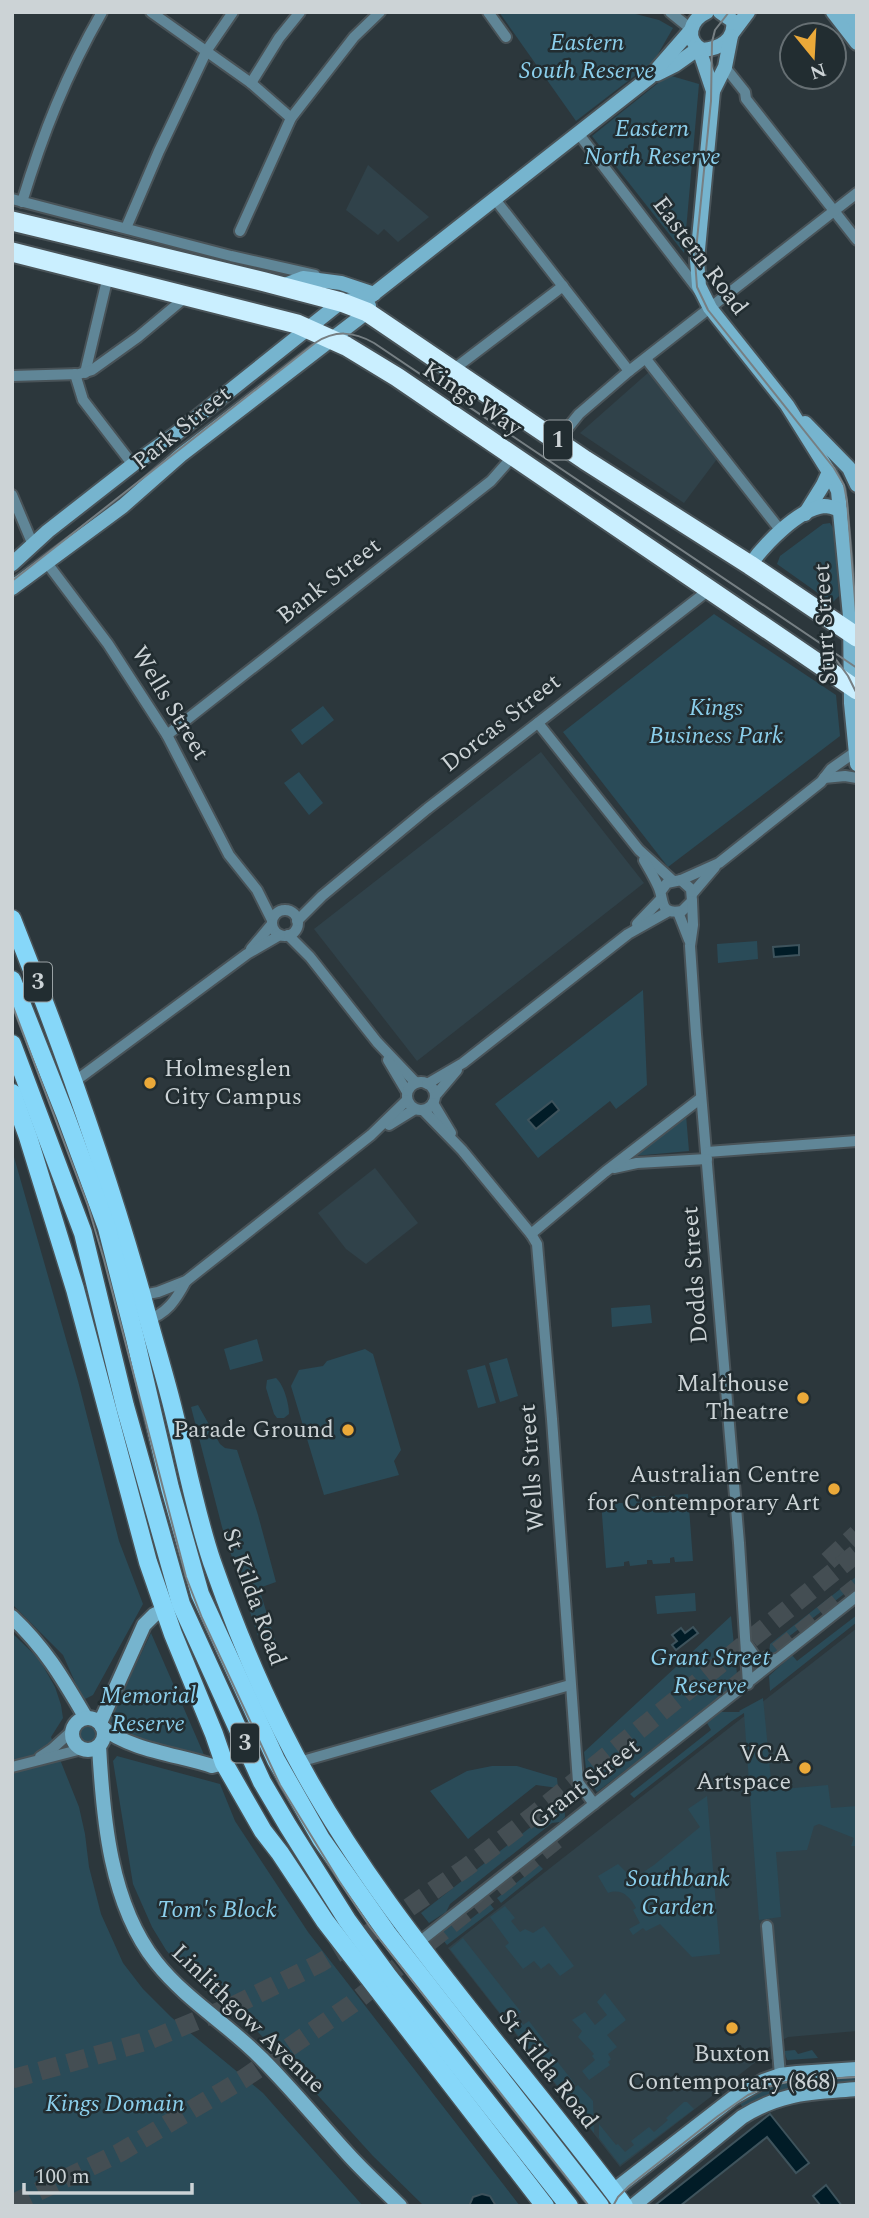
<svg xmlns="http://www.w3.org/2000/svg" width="869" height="2218" viewBox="0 0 869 2218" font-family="Spectral,serif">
  <rect width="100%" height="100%" fill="#2c373c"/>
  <g fill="#30424a">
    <polygon points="368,165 429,217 398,242 384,229 378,235 346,210"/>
    <polygon points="649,372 717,459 684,503 580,433"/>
    <polygon points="541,752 644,883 417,1061 314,929"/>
    <polygon points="375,1168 418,1223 366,1264 346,1249 318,1213"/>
    <polygon points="857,1628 857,2031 788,2037 762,2051 757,2061 620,2167 448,1948"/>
  </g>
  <g fill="#2a4b58">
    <polygon points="499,12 628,12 659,20 673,28 654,61 576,121"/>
    <polygon points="668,75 699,84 684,253 592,136"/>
    <polygon points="830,523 833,528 839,596 832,603 777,564 780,556 823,524"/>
    <polygon points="714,614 836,695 840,736 668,867 563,732"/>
    <polygon points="323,706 334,720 302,745 291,730"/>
    <polygon points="299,772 323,803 309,815 284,783"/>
    <polygon points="757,941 758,959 718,963 717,944"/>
    <polygon points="643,990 647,1085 616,1109 610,1101 538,1158 495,1104"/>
    <polygon points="686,1115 689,1151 634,1156"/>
    <polygon points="12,1150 78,1381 119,1541 143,1604 93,1695 83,1700 63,1655 12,1604"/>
    <polygon points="92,1287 169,1585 167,1588 162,1586 81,1289"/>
    <polygon points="650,1305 652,1323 612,1327 611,1308"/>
    <polygon points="257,1339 263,1361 230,1370 224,1349"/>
    <polygon points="365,1349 373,1354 401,1450 394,1461 399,1475 324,1495 291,1386 299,1370 323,1366 327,1361"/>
    <polygon points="507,1358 518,1396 500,1402 489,1363"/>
    <polygon points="485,1365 496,1403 478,1408 467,1370"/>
    <path d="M276 1378C284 1385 289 1404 289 1414L284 1418H277L274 1414 266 1388 267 1380Z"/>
    <polygon points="198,1405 220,1444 225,1448 237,1450 258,1515 276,1582 259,1588 276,1643 262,1642 258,1636 222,1527 191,1407"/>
    <polygon points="688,1494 693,1561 675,1562 674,1557 670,1558 670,1563 653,1564 652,1560 647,1560 647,1564 630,1566 629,1561 624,1562 624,1566 606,1568 601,1501 619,1499 619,1503 624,1503 625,1499 642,1498 642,1502 647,1501 647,1497 665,1496 665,1500 670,1499 670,1495"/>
    <path d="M857 1576V1584L787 1638C784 1646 778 1654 769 1653L770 1644Z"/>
    <polygon points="695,1593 696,1611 657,1614 655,1596"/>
    <polygon points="857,1615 857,1622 770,1691 769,1676 792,1655 797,1661"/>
    <polygon points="731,1616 738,1684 597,1792 587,1777 584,1752"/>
    <polygon points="12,1633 39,1659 55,1687 61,1705 63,1718 51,1737 79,1807 85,1834 89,1867 101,1914 123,1963 143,1989 171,2017 263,2093 363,2206 12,2206"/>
    <path d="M151 1633 205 1757C180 1750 119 1741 106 1719L130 1677Z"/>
    <polygon points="763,1698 772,1790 828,1785 831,1808 857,1806 857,1846 851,1846 854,1838 819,1824 814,1826 807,1850 776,1852 781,1917 759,1920 744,1713 732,1721 634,1798 630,1794 711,1730 707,1723 721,1712 740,1712 739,1711"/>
    <circle cx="88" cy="1735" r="10"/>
    <polygon points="117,1756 220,1784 235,1821 308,1932 520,2206 424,2206 373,2156 293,2068 256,2030 176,1962 166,1950 152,1927 133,1884 113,1761"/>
    <polygon points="492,1766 517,1766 557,1778 558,1788 536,1785 468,1839 430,1791 467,1771"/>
    <path d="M707 1796 720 1954 692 1957 660 1924 646 1931 643 1928 633 1935 629 1929 640 1923 633 1910 636 1908C630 1897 622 1888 608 1893L598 1876 618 1864 633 1879 654 1865 700 1827 688 1809Z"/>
    <polygon points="564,1801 565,1817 560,1822 552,1823 450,1904 446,1912 429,1923 421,1913"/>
    <polygon points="539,1865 543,1869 501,1903 497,1898"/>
    <polygon points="490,1904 494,1909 447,1945 438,1934 454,1922 459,1928"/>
    <polygon points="505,1906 515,1918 511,1921 520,1932 525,1929 533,1933 544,1926 574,1966 560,1976 549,1963 541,1969 534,1961 523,1969 505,1946 509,1943 490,1917"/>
    <polygon points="463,1938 521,2012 507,2022 450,1949"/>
    <polygon points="605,1993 626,2020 607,2035 617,2047 608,2054 611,2059 608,2062 610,2065 589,2080 582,2071 595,2060 592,2056 594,2054 578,2037 582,2031 572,2020 585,2012 595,2025 607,2015 597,2002"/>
    <polygon points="517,2017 523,2025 529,2021 549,2047 536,2058 508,2023"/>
    <polygon points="795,2050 798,2054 812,2050 818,2058 787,2060 784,2051"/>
    <polygon points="549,2051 575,2084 564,2094 537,2060"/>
    <path d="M857 2075V2084C815 2087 780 2086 743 2108L737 2099C779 2077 810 2078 857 2075Z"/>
    <polygon points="578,2085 593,2101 594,2133 565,2095"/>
    <polygon points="684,2102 687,2102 694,2109 620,2165 599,2138 599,2124 616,2145 618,2144 625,2152 634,2145 631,2141 649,2127 654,2132 668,2120 666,2118"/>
  </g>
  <g fill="#011c27" stroke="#3e535c" stroke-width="2">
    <polygon points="799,945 799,955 774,957 773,947"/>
    <polygon points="552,1101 559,1110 536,1129 528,1120"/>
    <polygon points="693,1627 698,1633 676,1650 672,1645 677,1641 672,1635 681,1628 685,1633"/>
    <polygon points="770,2114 809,2163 796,2173 767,2137 680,2206 654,2206"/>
    <polygon points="826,2185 842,2206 821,2206 813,2196"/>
    <polygon points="482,2194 490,2196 496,2206 469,2206 473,2197"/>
  </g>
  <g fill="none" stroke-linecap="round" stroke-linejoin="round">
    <g stroke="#444e53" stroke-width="19" stroke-dasharray="19 10" stroke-linecap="butt">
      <polyline points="828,1561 857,1534"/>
      <polyline points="733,1688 857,1587"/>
      <polyline points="12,2079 147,2041 237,2004 320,1963 391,1920 467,1867 534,1815 857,1553"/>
      <polyline points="12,2204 119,2153 243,2079 352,2004 562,1835"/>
    </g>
    <defs>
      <g id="street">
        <polyline points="151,12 251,83 291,118"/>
        <polyline points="488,12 506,37"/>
        <polyline points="670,12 691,29"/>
        <polyline points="725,67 745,92 746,99 857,240"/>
        <polyline points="251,83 279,38 300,12"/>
        <polyline points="578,133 700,292"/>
        <polyline points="494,198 629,371"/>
        <polyline points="12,199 231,256 315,275"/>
        <path d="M22 202C43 133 66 75 102 12"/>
        <polyline points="126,228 159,151 207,50 233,12"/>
        <polyline points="240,231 291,118 354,37 380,12"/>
        <polyline points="646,359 781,531"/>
        <polyline points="454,369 563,286"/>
        <polyline points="85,373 108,276"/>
        <polyline points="75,374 83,400 133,465"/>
        <polyline points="12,376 79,374 92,370 138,337 187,296"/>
        <polyline points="558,440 579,414 629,371 857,193"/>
        <polyline points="12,495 33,545"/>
        <polyline points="47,563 108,644 167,735 229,855 257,890 272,920"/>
        <polyline points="538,723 639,850 672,880"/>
        <polyline points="167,735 491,481 513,456"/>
        <polyline points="824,778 845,776 857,778"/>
        <path d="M644 860C649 869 654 877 658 886 665 900 658 915 682 911L692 901 691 889 681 880 667 883 661 891"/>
        <polyline points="681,880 719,863 821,782 831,769 855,752"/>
        <polyline points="692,894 715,867"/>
        <polyline points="692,901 693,925 690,946 696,1034 739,1543 748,1684"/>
        <circle cx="285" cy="923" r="13"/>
        <polyline points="678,912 689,940"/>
        <polyline points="297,921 322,896 427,809 710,589"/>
        <polyline points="637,924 660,900"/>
        <polyline points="288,935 310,957 377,1042 416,1083"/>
        <polyline points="251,949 272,924"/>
        <polyline points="388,1060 407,1092"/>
        <polyline points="74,1082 247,954 280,935"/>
        <circle cx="421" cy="1096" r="14"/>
        <polyline points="427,1084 463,1063 628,934 669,911"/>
        <polyline points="435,1096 457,1070"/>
        <polyline points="433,1103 451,1133"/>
        <polyline points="423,1110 462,1150 531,1234 537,1244 552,1419 578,1782 594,1804"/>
        <polyline points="389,1125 415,1109"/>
        <polyline points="707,1152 857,1141"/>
        <polyline points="614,1168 637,1163 707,1159"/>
        <polyline points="531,1234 605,1172 701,1098"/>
        <polyline points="138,1296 158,1292 186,1281 371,1135 407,1100"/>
        <path d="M145 1321C167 1314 176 1300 186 1281"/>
        <polyline points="747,1645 756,1658 769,1661 776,1659"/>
        <polyline points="40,1757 52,1749 73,1730"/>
        <polyline points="299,1762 570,1685"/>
        <polyline points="12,1767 82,1749"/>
        <polyline points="767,1926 780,2075"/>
        <polyline points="418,1943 857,1596"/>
      </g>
      <g id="secondary">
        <path d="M707 12C690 20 684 39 702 50 719 49 736 40 733 21L720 12"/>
        <polyline points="833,12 857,43"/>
        <polyline points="848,12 857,24"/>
        <polyline points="733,32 748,12"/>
        <polyline points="699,49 713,91 697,260 699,286 710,308 787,405 829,472 838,491 850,616 851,703 857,764"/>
        <polyline points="657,74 675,65 699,48"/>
        <polyline points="713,91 725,67 731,36"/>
        <polyline points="282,286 303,278 341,283 374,294"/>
        <polyline points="805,423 849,468 857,485"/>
        <polyline points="805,514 823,485 829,472"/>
        <polyline points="12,564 48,531 135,463 177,433 341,302 371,296 650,77 691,30"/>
        <path d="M750 565C764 545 798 509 824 506 830 506 835 508 840 510"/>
        <polyline points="12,588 123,506 181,455 367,312 369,306"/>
        <path d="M12 1617C46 1649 63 1679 86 1718"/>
        <circle cx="88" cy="1734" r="16"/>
        <polyline points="100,1723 144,1625 154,1615 164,1610"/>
        <path d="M102 1727C129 1750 179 1755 212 1766L224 1763"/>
        <path d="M99 1746C103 1818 110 1904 156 1962 186 2000 229 2025 262 2059 292 2089 319 2122 347 2153 364 2172 382 2188 400 2206"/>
        <polyline points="613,2191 733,2098 763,2081 780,2075 797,2073 857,2069"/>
        <path d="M633 2206 742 2117C782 2092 811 2093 857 2089"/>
      </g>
      <g id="primary">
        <path d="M12 919C61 1042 106 1168 142 1296 151 1331 162 1366 171 1401 185 1455 194 1509 212 1562 232 1619 255 1676 282 1730 369 1906 508 2049 624 2206"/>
        <polyline points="12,980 65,1114 107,1228 135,1338 170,1488 200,1594 276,1760 321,1839 387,1933 600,2206"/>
        <polyline points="12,1044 83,1233 125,1406 181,1604 262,1782 288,1826 347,1920 388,1976 569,2206"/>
        <polyline points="12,1093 28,1137 75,1289 148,1562 173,1634 214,1734 224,1763 263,1831 280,1853 325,1921 545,2206"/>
      </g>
      <g id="highway">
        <polyline points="12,221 265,282 341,302 367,312 585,460 750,565 857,637"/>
        <polyline points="12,252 297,324 346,346 397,377 857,690"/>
      </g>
    </defs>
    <use href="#street" stroke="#495358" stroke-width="14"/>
    <use href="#secondary" stroke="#495358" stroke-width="18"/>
    <use href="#primary" stroke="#495358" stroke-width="21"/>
    <use href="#highway" stroke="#495358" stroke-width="23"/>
    <use href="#street" stroke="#608697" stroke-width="10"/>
    <use href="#secondary" stroke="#76b4ce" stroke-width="14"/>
    <use href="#primary" stroke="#86d7f9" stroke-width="18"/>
    <use href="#highway" stroke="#caefff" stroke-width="19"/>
    <g stroke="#767f83" stroke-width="2">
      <polyline points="729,12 715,30 712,42 711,101 695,260 697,287 708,310 834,468 844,485 847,501 857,625"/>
      <path d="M12 581 315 343C335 330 353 331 374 343L857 668"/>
      <polyline points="835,658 848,676 857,694"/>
      <polyline points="12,1004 88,1206 104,1260 186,1577 202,1618 280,1785 339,1881 370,1927 589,2206"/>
      <polyline points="613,2206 618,2197 629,2186 718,2116 748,2095 767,2087 791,2081 857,2077"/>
    </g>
  </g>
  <g fill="#eba939" stroke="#222d31" stroke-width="2.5">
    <circle cx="150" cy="1083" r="7"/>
    <circle cx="803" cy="1398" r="7"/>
    <circle cx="348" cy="1430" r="7"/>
    <circle cx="834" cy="1489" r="7"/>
    <circle cx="805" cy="1768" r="7"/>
    <circle cx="732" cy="2028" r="7"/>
  </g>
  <g text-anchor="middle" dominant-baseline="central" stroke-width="5" stroke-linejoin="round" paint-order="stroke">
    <g fill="#222d31" stroke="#99a1a4" stroke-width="2">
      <rect x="544" y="420.5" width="28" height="39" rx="5"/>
      <rect x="24" y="962.5" width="28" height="39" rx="5"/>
      <rect x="231" y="1723.5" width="28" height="39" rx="5"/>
    </g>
    <g font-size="23" font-weight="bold" fill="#ccd3d6">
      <text x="558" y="440">1</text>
      <text x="38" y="982">3</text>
      <text x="245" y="1743">3</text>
    </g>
    <g font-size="24" font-style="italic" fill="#8bcfec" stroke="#222d31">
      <text x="587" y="43">Eastern<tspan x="587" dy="28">South Reserve</tspan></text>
      <text x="652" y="129">Eastern<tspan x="652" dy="28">North Reserve</tspan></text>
      <text x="716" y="708">Kings<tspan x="716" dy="28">Business Park</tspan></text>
      <text x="710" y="1658">Grant Street<tspan x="710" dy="28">Reserve</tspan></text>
      <text x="148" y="1696">Memorial<tspan x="148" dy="28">Reserve</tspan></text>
      <text x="678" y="1879">Southbank<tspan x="678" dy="28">Garden</tspan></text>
      <text x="217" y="1910">Tom's Block</text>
      <text x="115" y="2104">Kings Domain</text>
    </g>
    <g font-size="24" fill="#ccd3d6" stroke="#222d31">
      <text transform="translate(700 256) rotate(53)">Eastern Road</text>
      <text transform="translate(472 399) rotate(34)">Kings Way</text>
      <text transform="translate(182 428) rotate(-39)">Park Street</text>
      <text transform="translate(329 581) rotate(-38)">Bank Street</text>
      <text transform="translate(825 624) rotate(-93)">Sturt Street</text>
      <text transform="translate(170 703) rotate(59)">Wells Street</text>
      <text transform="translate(501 723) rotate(-38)">Dorcas Street</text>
      <text transform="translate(695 1275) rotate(-94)">Dodds Street</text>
      <text transform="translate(532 1468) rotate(-94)">Wells Street</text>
      <text transform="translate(254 1597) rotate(70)">St Kilda Road</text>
      <text transform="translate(585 1784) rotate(-38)">Grant Street</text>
      <text transform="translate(248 2019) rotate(44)">Linlithgow Avenue</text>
      <text transform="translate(548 2069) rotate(52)">St Kilda Road</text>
    </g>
    <g font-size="24" fill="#ccd3d6" stroke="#222d31" text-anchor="end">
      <text x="164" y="1069" text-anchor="start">Holmesglen<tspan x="164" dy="28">City Campus</tspan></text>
      <text x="789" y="1384">Malthouse<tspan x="789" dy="28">Theatre</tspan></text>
      <text x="334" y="1430">Parade Ground</text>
      <text x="820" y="1475">Australian Centre<tspan x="820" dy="28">for Contemporary Art</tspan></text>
      <text x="791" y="1754">VCA<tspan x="791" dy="28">Artspace</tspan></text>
      <text x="732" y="2054" text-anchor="middle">Buxton<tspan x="732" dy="28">Contemporary (868)</tspan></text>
    </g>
  </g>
  <rect width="869" height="2218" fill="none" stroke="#ccd3d6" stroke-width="28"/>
  <g transform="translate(813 56) rotate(162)"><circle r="33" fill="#222d31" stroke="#666f73" stroke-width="2"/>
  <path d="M0-5L12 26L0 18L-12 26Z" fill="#eba939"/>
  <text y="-10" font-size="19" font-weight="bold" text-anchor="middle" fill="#ccd3d6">N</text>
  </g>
  <path d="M24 2183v10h168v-10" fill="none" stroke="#ccd3d6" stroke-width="3.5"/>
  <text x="35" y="2183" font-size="21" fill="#ccd3d6" stroke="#222d31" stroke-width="5" paint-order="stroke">100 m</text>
</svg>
